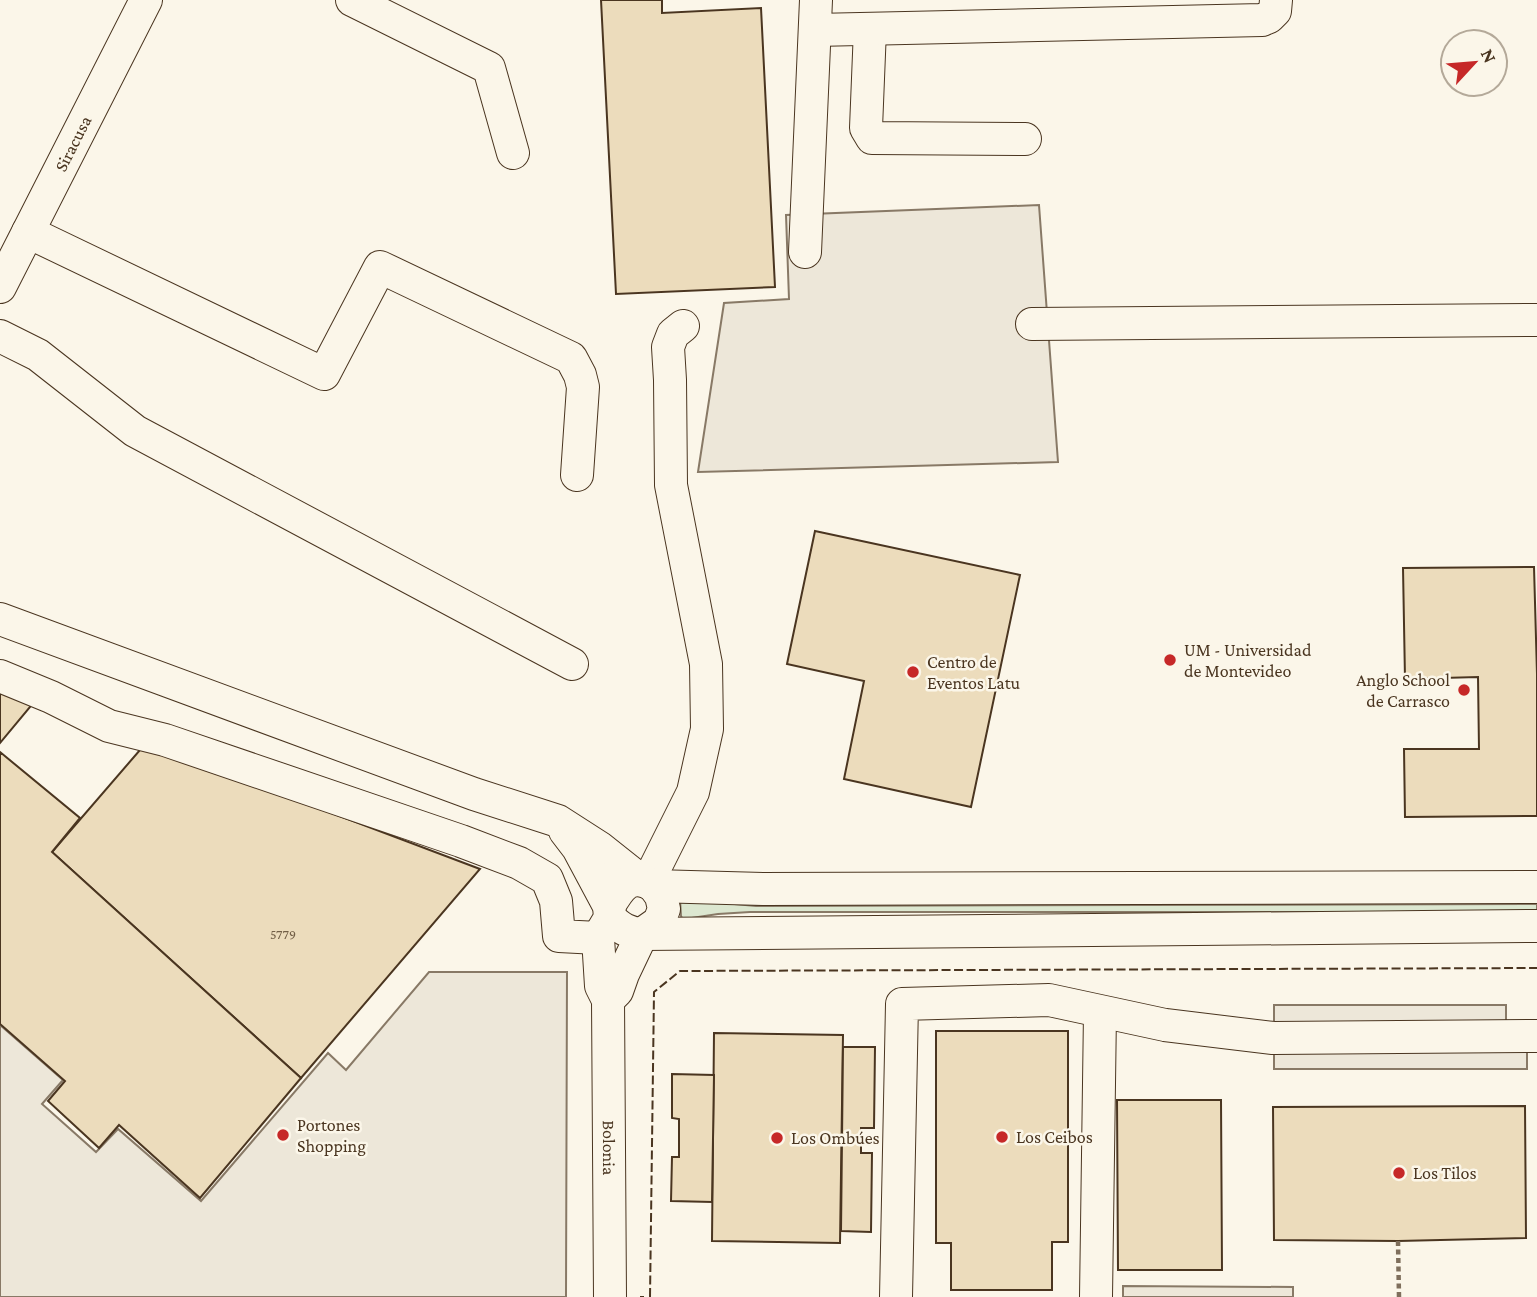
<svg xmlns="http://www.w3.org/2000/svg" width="1537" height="1297" viewBox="0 0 1537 1297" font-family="'Crimson Pro',serif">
  <rect width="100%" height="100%" fill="#fbf6e9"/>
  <polygon fill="#dce7d0" stroke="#887966" stroke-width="2" points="680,899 756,906 1537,904 1537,912 750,912 718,914 685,919 682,918 681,916"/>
  <g fill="#ede7d9" stroke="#887966" stroke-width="2">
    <polygon points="1039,205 1058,462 698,472 724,303 789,299 786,215"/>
    <polygon points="429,972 567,972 566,1297 0,1297 0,1025 63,1080 42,1104 96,1152 118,1129 201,1201 328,1053 346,1070"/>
    <polygon points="1274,1005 1506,1005 1506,1025 1527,1025 1527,1069 1274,1069"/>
    <polygon points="1123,1286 1293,1287 1293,1297 1123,1297"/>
  </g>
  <g fill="#ecdcbc" stroke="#4a3520" stroke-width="2">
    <polygon points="601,0 662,0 662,13 761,8 775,287 616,294"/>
    <polygon points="815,531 1020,575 971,807 844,779 864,681 787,664"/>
    <polygon points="1534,567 1537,674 1537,816 1405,817 1404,749 1479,749 1478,677 1405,679 1403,568"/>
    <polygon points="0,688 35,701 0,743"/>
    <polygon points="146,743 480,869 301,1078 52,852"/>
    <polygon points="0,752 80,818 52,852 301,1078 200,1198 119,1125 99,1148 48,1101 65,1081 0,1024"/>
    <polygon points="936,1031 1068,1031 1068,1242 1052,1242 1052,1290 951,1290 951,1243 936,1243"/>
    <polygon points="714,1033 843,1035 840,1243 712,1241"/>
    <polygon points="843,1047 875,1047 874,1128 861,1128 861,1153 872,1153 871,1232 841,1231"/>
    <polygon points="672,1074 714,1075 712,1202 671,1201 672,1157 679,1157 679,1119 672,1118"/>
    <polygon points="1117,1100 1221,1100 1222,1270 1118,1270"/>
    <polygon points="1525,1106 1526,1238 1398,1241 1274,1240 1273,1107"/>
  </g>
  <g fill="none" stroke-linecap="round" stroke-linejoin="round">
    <defs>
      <g id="minor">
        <polyline points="352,0 489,68 513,153"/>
        <polyline points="870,29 866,128 872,138 1025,139"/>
        <polyline points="815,30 1262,20 1269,17 1275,11 1276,0"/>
        <polyline points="28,232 324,374 380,267 571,358 580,375 583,387 577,475"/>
        <polyline points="805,252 816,0"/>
        <path id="s1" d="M0 287 146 0"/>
        <polyline points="1032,324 1537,320"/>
        <polyline points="0,336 38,355 135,431 572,664"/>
        <polyline points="0,619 474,794 558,821 600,848 639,879"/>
        <polyline points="0,676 51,697 109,726 165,740 461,841 519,863 547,879 556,901 559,936 598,938"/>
        <path id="s2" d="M565 831 578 848 609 906 610 918 598 938 601 986 608 1000 610 1297"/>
        <polyline points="648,882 693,792 707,729 706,664 671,485 670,380 668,347 673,334 683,326"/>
        <path d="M609 906C620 887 630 871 654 886L763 889 1537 887"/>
        <path d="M610 918C620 928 628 933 642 934L1537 926"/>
        <polyline points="608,1000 617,991 623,974 642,934 659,922 664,909 661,896 654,886"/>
        <polyline points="896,1297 902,1004 1049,1000 1165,1025 1273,1038 1537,1036"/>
        <polyline points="1096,1297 1100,1012"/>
      </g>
    </defs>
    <use href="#minor" stroke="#4a3520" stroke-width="34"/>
    <polyline stroke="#7f6f5c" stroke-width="4.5" stroke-dasharray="5 3.5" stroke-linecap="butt" points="1398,1241 1399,1297"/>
    <use href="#minor" stroke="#fbf6e9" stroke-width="32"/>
    <g stroke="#4a3520" stroke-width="2" stroke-dasharray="9 3.5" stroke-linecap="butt">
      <polyline points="640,1297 644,1297"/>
      <polyline points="650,1297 654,992 680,971 1537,968"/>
    </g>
  </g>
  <g fill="#c62828" stroke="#fbf6e9" stroke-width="2.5">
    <circle cx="1170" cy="660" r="7"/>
    <circle cx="913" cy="672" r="7"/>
    <circle cx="1464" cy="690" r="7"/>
    <circle cx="283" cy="1135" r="7"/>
    <circle cx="1002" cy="1137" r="7"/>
    <circle cx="777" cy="1138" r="7"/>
    <circle cx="1399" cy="1173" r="7"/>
  </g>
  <g text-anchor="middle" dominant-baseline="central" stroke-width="5" stroke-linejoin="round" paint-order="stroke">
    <g font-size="14" fill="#725f47">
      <text x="283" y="934">5779</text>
    </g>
    <g font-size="18" fill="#4a3520" stroke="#fbf6e9">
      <text stroke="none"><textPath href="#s1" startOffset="161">Siracusa</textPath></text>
      <text stroke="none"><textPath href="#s2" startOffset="334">Bolonia</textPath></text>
    </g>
    <g font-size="18" fill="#4a3520" stroke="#fbf6e9" text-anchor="start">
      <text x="1184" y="650">UM - Universidad<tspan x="1184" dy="21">de Montevideo</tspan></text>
      <text x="927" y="662">Centro de<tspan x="927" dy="21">Eventos Latu</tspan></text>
      <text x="1450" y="680" text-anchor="end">Anglo School<tspan x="1450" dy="21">de Carrasco</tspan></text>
      <text x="297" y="1125">Portones<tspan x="297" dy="21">Shopping</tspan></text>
      <text x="1016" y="1137">Los Ceibos</text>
      <text x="791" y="1138">Los Ombúes</text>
      <text x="1413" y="1173">Los Tilos</text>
    </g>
  </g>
  <g transform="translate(1474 63) rotate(64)"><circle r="33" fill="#fbf6e9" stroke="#b4a999" stroke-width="2"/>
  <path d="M0-5L12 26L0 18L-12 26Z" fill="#c62828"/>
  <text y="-10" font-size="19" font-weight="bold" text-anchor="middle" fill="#4a3520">N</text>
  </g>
</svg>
